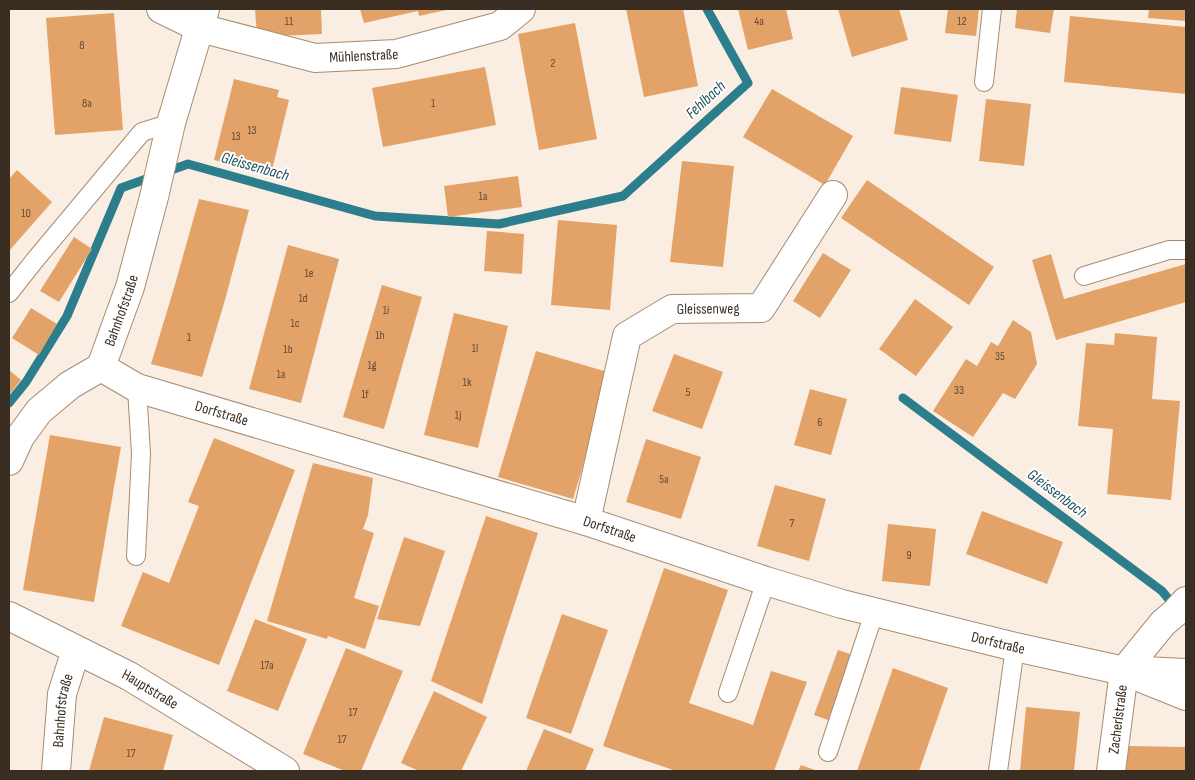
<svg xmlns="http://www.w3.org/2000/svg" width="1195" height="780" viewBox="0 0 1195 780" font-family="'Sofia Sans Condensed',sans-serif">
  <rect width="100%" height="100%" fill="#faeee3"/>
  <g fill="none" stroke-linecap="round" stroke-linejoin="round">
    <g stroke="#2c7e8d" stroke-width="9">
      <polyline points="903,398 1162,591 1175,607"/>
      <polyline points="9,403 26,382 67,316 121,188 188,164 375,216 499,224 623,196 748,83 707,9"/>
    </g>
  </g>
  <g fill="#e3a267">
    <polygon points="255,9 321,9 322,34 257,37"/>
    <polygon points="360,9 446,9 446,10 419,16 418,11 364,23"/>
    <polygon points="626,9 683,9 698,86 644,97"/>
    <polygon points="738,9 786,9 793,39 748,50"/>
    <polygon points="838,9 899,9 908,40 852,57"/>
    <polygon points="948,9 979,9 976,36 945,33"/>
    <polygon points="1017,9 1054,9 1050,33 1015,28"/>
    <polygon points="1149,9 1186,9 1186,21 1148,18"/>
    <polygon points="114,13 123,130 55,135 46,18"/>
    <polygon points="1070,16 1186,27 1186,94 1064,82"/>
    <polygon points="575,23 597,139 539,150 518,34"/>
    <polygon points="485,67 496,125 383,147 372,88"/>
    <polygon points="234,79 279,90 277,97 289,100 271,174 214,160"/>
    <polygon points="901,87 958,95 951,142 894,134"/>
    <polygon points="772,89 853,136 825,185 743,137"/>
    <polygon points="986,99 1031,104 1024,166 979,161"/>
    <polygon points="682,161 734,166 723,267 670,262"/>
    <polygon points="17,170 52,202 9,251 9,179"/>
    <polygon points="518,176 522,207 448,217 444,186"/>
    <polygon points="867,180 994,267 969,305 841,218"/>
    <polygon points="199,199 249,210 225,300 202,377 151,364 174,288"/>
    <polygon points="558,220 617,225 610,310 551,305"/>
    <polygon points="487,231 524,234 522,274 484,271"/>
    <polygon points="74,237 92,249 59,302 40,291"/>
    <polygon points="288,245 339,259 301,403 249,389"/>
    <polygon points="823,253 851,270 820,318 793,301"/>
    <polygon points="1051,254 1064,299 1186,264 1186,302 1056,340 1032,260"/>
    <polygon points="382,285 422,297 384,429 343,417"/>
    <polygon points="915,299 953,327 916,376 879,349"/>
    <polygon points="31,308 57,324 39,355 12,338"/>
    <polygon points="454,313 508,326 478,448 424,435"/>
    <polygon points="1013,320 1031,332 1037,364 1015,399 1003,393 973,437 933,411 966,359 977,366 991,342 998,346"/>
    <polygon points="1115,333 1157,337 1152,399 1180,401 1171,500 1107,494 1113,429 1078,426 1086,343 1114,345"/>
    <polygon points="536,351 611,373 573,499 498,477"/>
    <polygon points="674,354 723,372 702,429 652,411"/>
    <polygon points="9,370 21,380 9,395"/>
    <polygon points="810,389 847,399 831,455 794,445"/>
    <polygon points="50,435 121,447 94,602 23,590"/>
    <polygon points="214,438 295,470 219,665 121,626 143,572 169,583 199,506 188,502"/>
    <polygon points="646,439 701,457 681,519 626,502"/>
    <polygon points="313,463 373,478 368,515 363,529 374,533 354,598 379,606 365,649 328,636 327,639 267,621"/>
    <polygon points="775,485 826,499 809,561 757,546"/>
    <polygon points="982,511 1063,542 1047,584 966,554"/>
    <polygon points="486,516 538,533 482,704 431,681"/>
    <polygon points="888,524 936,529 930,586 882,581"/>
    <polygon points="404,537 445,551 420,626 377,619"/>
    <polygon points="664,568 728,590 689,703 753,725 771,671 807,682 774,771 676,771 603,746"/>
    <polygon points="562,614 608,630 571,734 526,718"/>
    <polygon points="255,619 307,639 278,711 227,691"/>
    <polygon points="346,648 403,671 361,771 345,771 303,754"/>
    <polygon points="838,650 853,655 828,720 814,715"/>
    <polygon points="893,668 948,688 919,771 857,771"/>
    <polygon points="434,691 487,717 461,771 419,771 401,763"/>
    <polygon points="1026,707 1080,712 1074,771 1020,771"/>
    <polygon points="104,717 173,735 163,771 89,771"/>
    <polygon points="544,729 594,749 585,771 526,771"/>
    <polygon points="1128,746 1186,747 1185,771 1126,771"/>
    <polygon points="801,765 818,771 798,771"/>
  </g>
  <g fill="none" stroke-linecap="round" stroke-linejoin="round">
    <defs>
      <g id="service">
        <polyline points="984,82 992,9"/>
        <polyline points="1084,276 1169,250 1186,250"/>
        <polyline points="9,293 35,260 142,132 171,123"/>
        <polyline points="136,556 141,454 137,388"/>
        <polyline points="728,693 766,581"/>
        <polyline points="828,752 874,613"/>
        <polyline points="998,771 1015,647"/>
      </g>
      <g id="minor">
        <path id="s1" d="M161 9 200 28 315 58 396 54 500 26 521 9"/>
        <path id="s2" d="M101 367 137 388 586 521 766 581 842 604 1015 647 1124 671 1186 696"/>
        <path id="s3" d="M9 461 20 437 39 411 70 385 101 367 130 287 154 197 171 123 205 9"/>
        <path id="s4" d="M586 521 627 336 672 309 761 308 833 195"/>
        <path id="s5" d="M9 616 129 676 285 771"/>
        <polyline points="1143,671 1186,673"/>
        <path id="s6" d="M56 771 62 694 76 650"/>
        <path id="s7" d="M1111 771 1124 671 1163 623 1175 613 1186 601"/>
      </g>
    </defs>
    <use href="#service" stroke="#a88b72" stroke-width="20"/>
    <use href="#minor" stroke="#a88b72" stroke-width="30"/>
    <use href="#service" stroke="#fff" stroke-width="18"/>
    <use href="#minor" stroke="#fff" stroke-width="28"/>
  </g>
  <g text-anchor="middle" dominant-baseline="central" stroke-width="4" stroke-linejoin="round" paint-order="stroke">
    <g font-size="12" fill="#644b34">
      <text x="289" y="21">11</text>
      <text x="759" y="21">4a</text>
      <text x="962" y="21">12</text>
      <text x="82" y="45">8</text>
      <text x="553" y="63">2</text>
      <text x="87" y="103">8a</text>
      <text x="433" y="103">1</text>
      <text x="252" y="130">13</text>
      <text x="236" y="136">13</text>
      <text x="483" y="196">1a</text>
      <text x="26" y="213">10</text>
      <text x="309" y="273">1e</text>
      <text x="303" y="298">1d</text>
      <text x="386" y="310">1i</text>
      <text x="295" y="323">1c</text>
      <text x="380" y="335">1h</text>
      <text x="189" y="337">1</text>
      <text x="475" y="348">1l</text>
      <text x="288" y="349">1b</text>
      <text x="1000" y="356">35</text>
      <text x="372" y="365">1g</text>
      <text x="281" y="374">1a</text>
      <text x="467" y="382">1k</text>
      <text x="959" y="390">33</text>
      <text x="688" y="392">5</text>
      <text x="365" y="394">1f</text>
      <text x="458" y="415">1j</text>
      <text x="820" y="422">6</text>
      <text x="664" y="479">5a</text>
      <text x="792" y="523">7</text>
      <text x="909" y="555">9</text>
      <text x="267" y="665">17a</text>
      <text x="353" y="712">17</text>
      <text x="342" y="739">17</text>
      <text x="131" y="753">17</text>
    </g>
    <g font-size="15" fill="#3a2e23" stroke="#fff">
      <text stroke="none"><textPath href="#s1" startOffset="211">Mühlenstraße</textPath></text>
      <text stroke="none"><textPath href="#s4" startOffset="278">Gleissenweg</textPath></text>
      <text stroke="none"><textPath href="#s3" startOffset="195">Bahnhofstraße</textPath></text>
      <text stroke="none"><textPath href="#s2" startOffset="130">Dorfstraße</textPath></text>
      <text stroke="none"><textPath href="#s2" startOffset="535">Dorfstraße</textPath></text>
      <text stroke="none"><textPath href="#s2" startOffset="940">Dorfstraße</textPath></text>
      <text stroke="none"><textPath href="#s5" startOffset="159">Hauptstraße</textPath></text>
      <text stroke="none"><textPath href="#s6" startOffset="61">Bahnhofstraße</textPath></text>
      <text stroke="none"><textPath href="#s7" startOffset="52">Zacherlstraße</textPath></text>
    </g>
    <g font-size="16" font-style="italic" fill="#21515d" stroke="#fff">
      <text transform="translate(706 100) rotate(-43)">Fehlbach</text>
      <text transform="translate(255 167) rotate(16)">Gleissenbach</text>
      <text transform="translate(1057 494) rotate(37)">Gleissenbach</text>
    </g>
  </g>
  <rect width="1195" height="780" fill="none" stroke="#3a2e23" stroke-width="20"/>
</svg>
